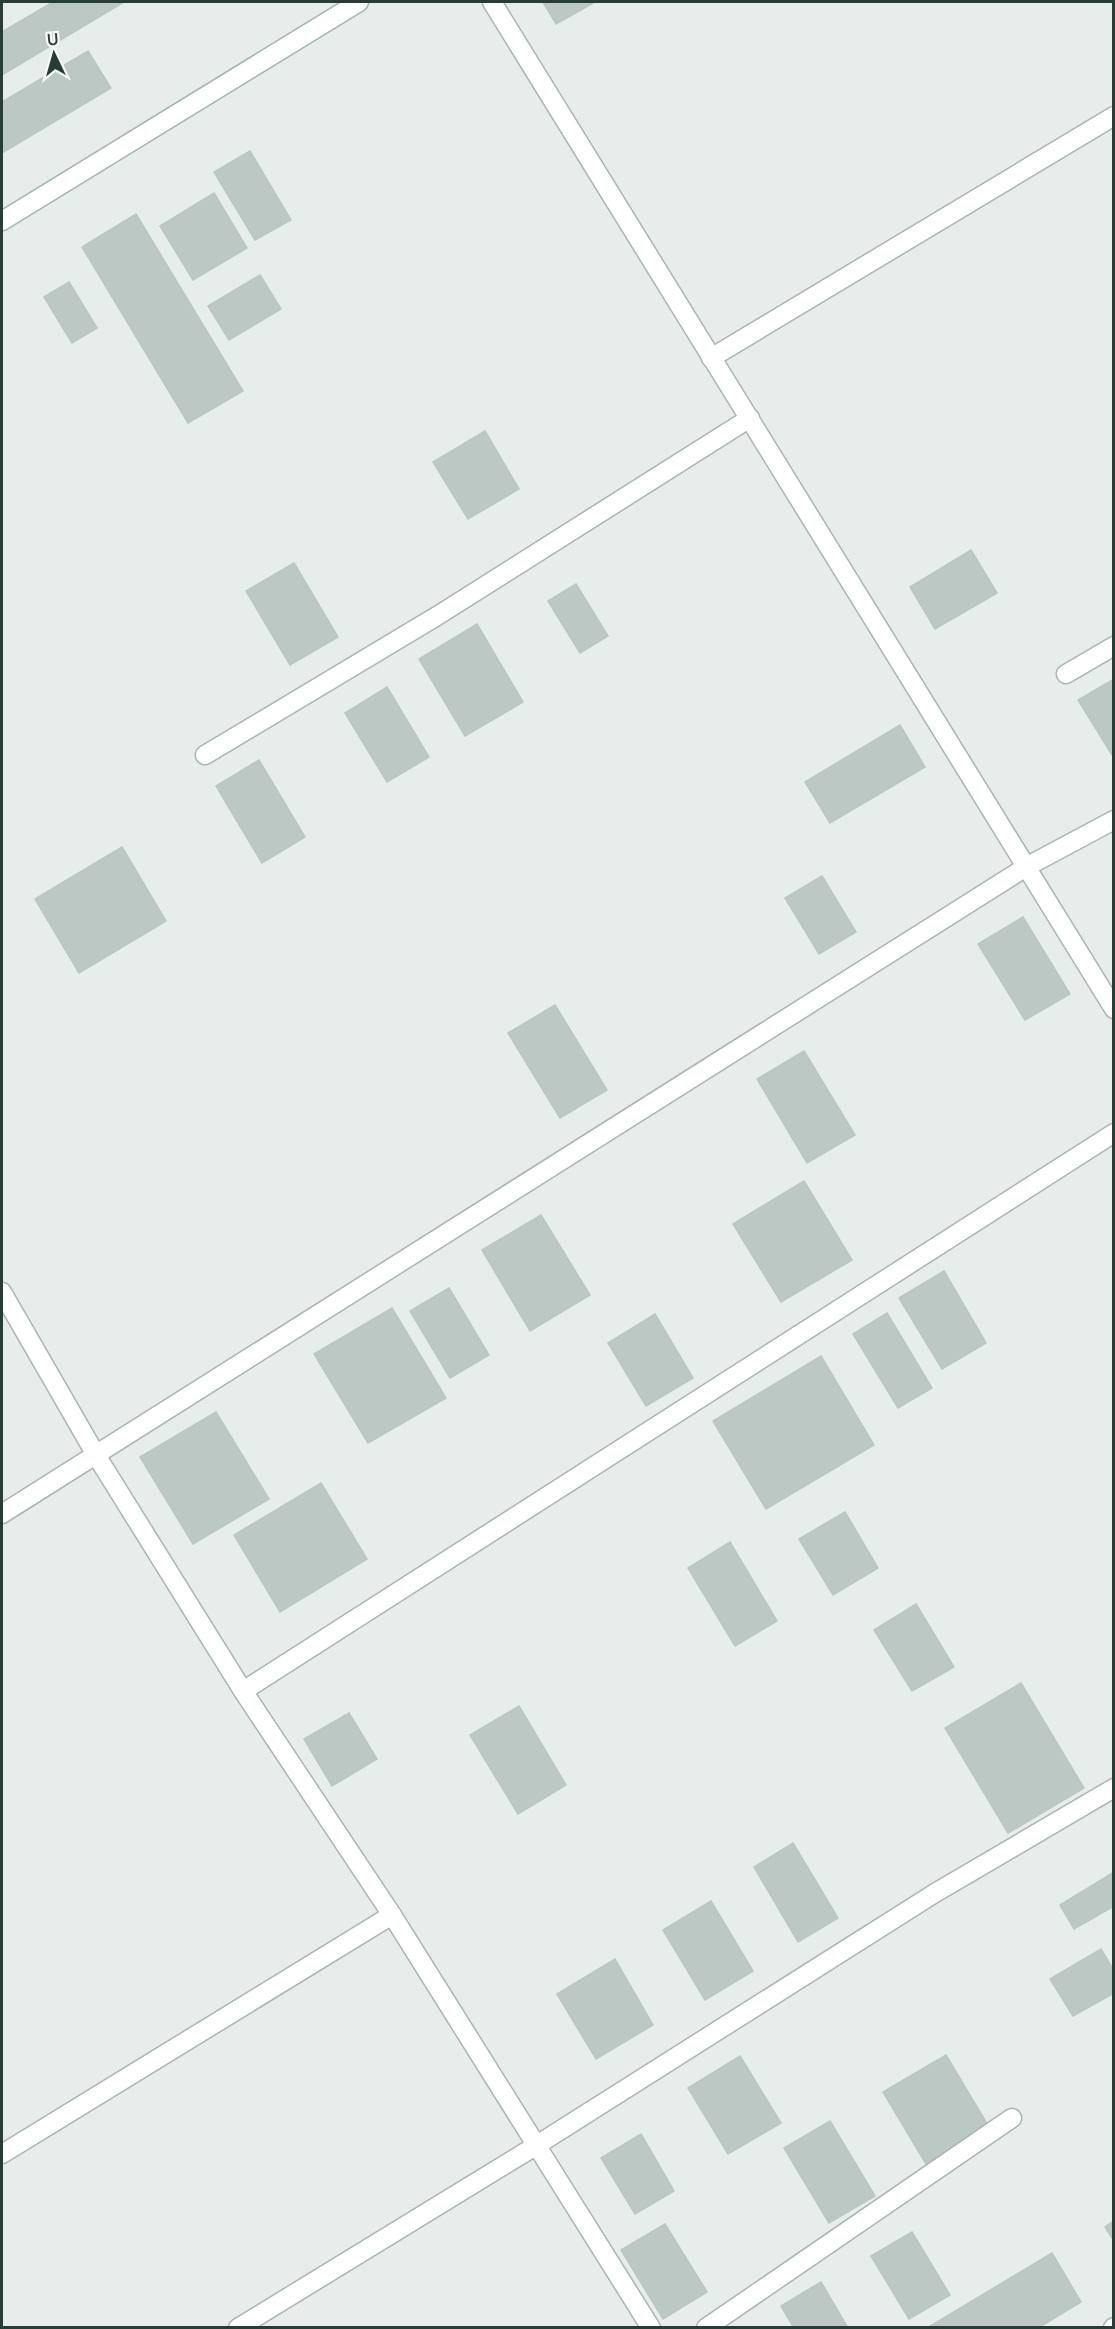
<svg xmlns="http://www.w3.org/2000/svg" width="1115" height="2329" viewBox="0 0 1115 2329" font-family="Manrope,sans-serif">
  <rect width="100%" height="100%" fill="#e6edea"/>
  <g fill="#bcc8c4" stroke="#b9c6c1" stroke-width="1.5">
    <polygon points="53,2 124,2 2,75 2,32"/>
    <polygon points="543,2 595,2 556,24"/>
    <polygon points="88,51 111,88 2,153 2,102"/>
    <polygon points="250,151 291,220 255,240 214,172"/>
    <polygon points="214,193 247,248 193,280 160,226"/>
    <polygon points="136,214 243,391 188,423 82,247"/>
    <polygon points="260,275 281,309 229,340 208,306"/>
    <polygon points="69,282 97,328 72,343 44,297"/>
    <polygon points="485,431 519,489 468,519 433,462"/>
    <polygon points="971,550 997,593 935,629 910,587"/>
    <polygon points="294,563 338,637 290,665 246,591"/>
    <polygon points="576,584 608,636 580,653 548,601"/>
    <polygon points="477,624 523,702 465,736 419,659"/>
    <polygon points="1114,679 1114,758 1078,700"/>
    <polygon points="387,687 429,757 387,782 345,713"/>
    <polygon points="900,725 925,767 830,823 805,782"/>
    <polygon points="259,760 305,837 262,863 216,786"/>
    <polygon points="122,847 166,921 79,973 35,899"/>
    <polygon points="822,876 856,932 819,954 785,898"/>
    <polygon points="1023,917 1070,994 1025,1020 978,944"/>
    <polygon points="555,1005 607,1090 560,1118 508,1033"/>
    <polygon points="804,1051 855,1135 807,1163 757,1079"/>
    <polygon points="804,1181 852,1260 781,1302 733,1224"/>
    <polygon points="541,1215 590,1295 530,1331 482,1250"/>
    <polygon points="944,1271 986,1343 942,1369 899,1298"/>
    <polygon points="449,1288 489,1355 450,1378 410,1311"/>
    <polygon points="392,1308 446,1398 368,1443 314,1354"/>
    <polygon points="887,1313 932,1388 898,1408 853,1334"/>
    <polygon points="655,1314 693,1378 646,1406 608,1343"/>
    <polygon points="821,1356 874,1445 766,1509 713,1421"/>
    <polygon points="216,1412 269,1499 193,1544 140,1457"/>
    <polygon points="321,1483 367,1559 280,1612 234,1535"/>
    <polygon points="845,1512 878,1568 833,1595 799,1539"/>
    <polygon points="730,1542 777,1621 735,1646 688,1568"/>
    <polygon points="916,1604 954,1667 912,1691 874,1630"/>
    <polygon points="1021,1683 1084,1788 1008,1833 945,1728"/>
    <polygon points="519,1706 566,1785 518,1814 470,1735"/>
    <polygon points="349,1713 377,1759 332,1786 304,1739"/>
    <polygon points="793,1843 838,1918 798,1942 754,1867"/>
    <polygon points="1114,1872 1114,1906 1074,1929 1060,1905"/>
    <polygon points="711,1901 753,1971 705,2000 663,1930"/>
    <polygon points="1101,1949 1114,1971 1114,1993 1073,2016 1050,1979"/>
    <polygon points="615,1959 653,2025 596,2059 557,1994"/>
    <polygon points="946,2055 989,2127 926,2164 883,2092"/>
    <polygon points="740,2056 781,2123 728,2154 688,2088"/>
    <polygon points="830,2121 875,2196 829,2223 784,2148"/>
    <polygon points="641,2134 674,2191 635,2214 601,2158"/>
    <polygon points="1114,2221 1114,2241 1105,2227"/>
    <polygon points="665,2224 707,2292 663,2319 621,2250"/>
    <polygon points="912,2232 950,2295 909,2319 871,2256"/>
    <polygon points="1052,2253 1081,2302 1038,2328 927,2328"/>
    <polygon points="821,2282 848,2328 794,2328 781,2306"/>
  </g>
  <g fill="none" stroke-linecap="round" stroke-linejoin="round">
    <defs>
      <g id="street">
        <polyline points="492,2 1114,1009"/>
        <polyline points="711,358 1114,116"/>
        <polyline points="1066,674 1114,646"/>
        <polyline points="205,755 437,616 750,418"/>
        <polyline points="2,1292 96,1455 243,1691 392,1915 651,2328"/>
        <polyline points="2,1514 1026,867 1114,820"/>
        <polyline points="243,1691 1114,1133"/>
        <polyline points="2,2154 392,1915"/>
        <polyline points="238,2328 537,2145 935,1893 1114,1788"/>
        <polyline points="706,2328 1012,2118"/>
        <polyline points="1113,2328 1114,2327"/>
      </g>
      <polyline id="secondary" points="2,221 359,2"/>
    </defs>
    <use href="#street" stroke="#a9b5b1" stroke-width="21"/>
    <use href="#secondary" stroke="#a3b5af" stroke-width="21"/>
    <use href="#street" stroke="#fff" stroke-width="18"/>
    <use href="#secondary" stroke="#fff" stroke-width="18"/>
  </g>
  <rect width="1115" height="2329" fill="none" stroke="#273d38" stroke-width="6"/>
  <g transform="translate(54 54) rotate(355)" stroke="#f7faf8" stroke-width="4.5" paint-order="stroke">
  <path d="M0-4.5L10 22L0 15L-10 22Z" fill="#273d38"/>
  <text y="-9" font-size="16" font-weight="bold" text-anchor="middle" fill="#273d38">U</text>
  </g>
</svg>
